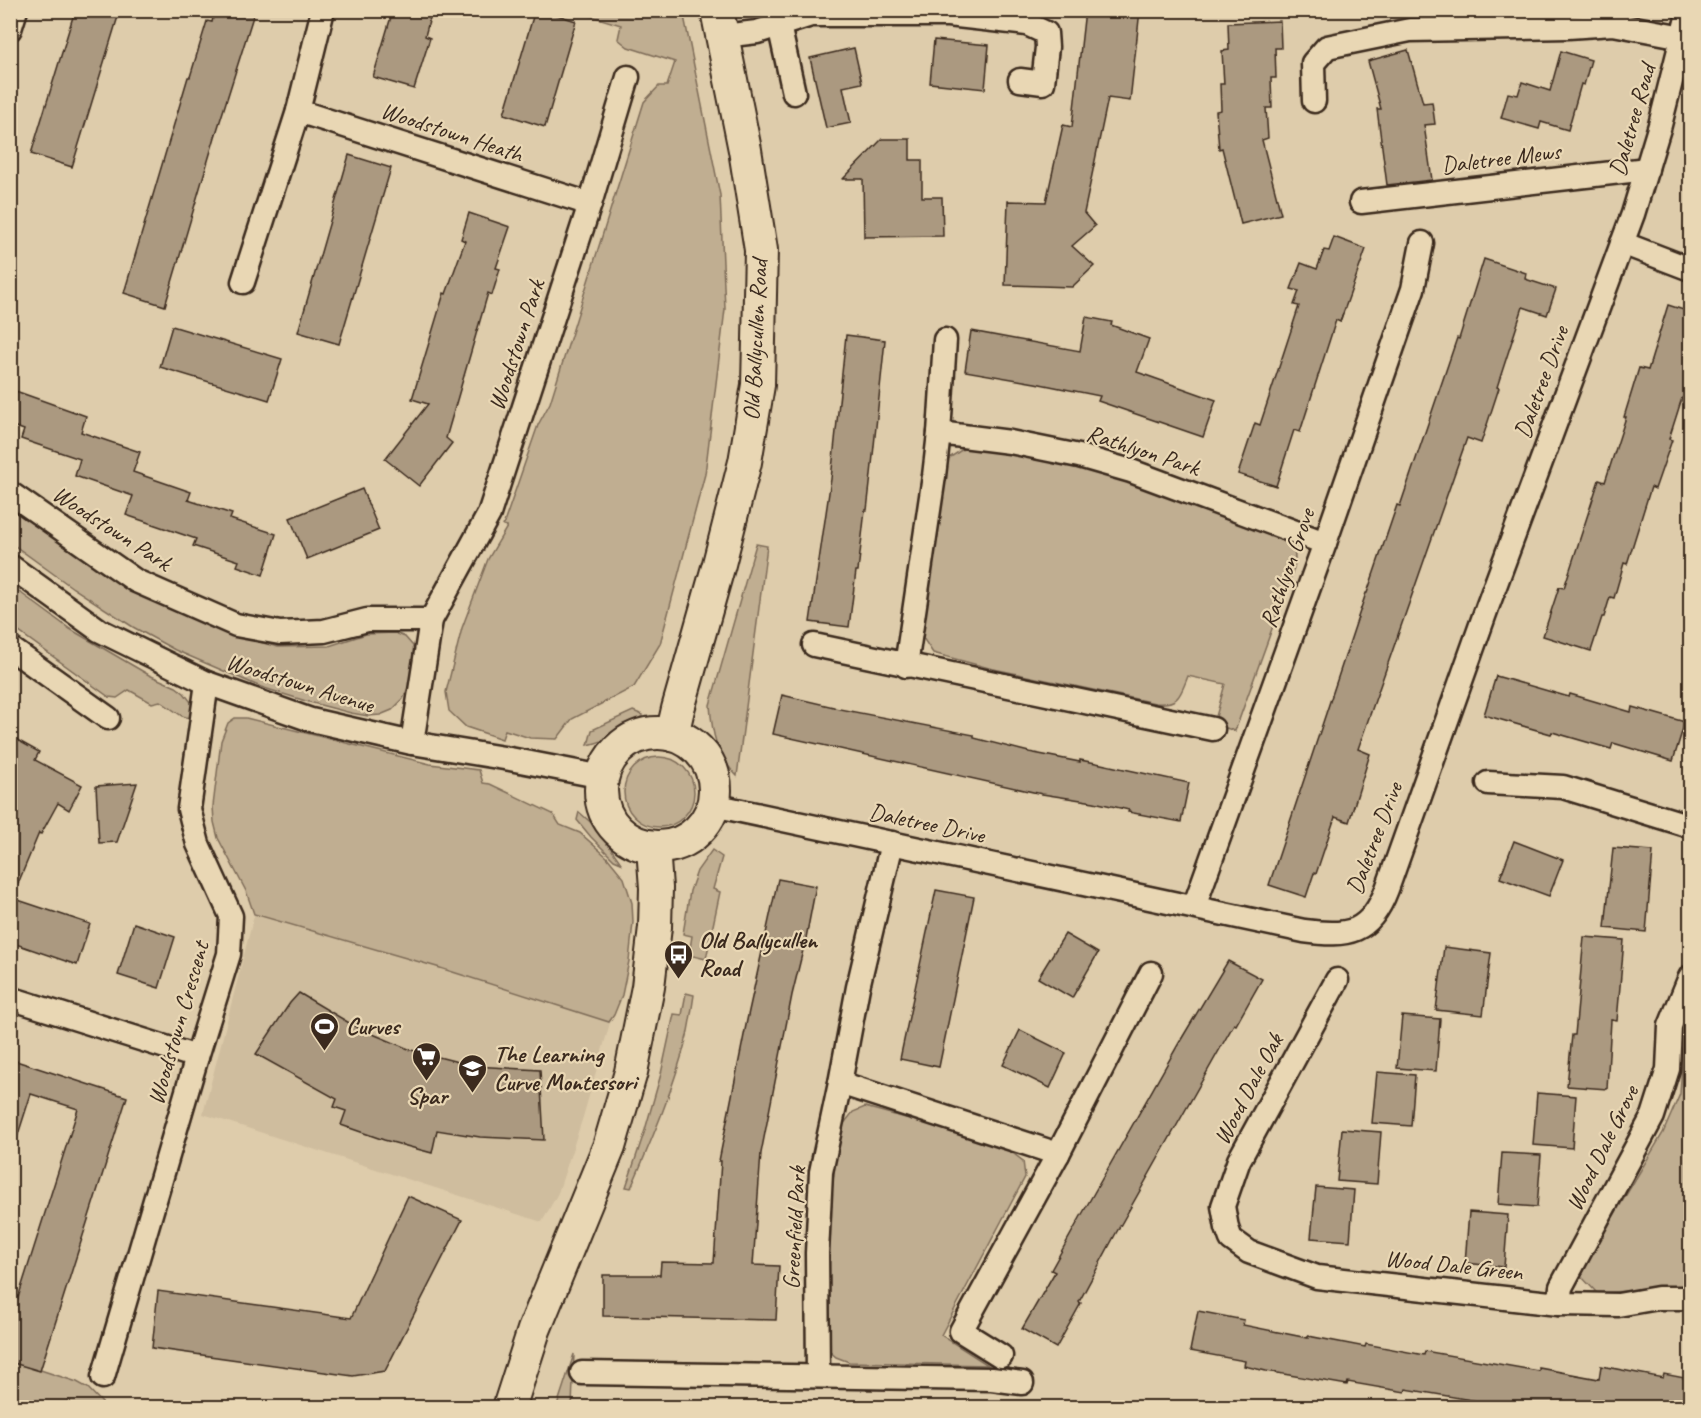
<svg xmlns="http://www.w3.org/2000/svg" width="1701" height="1418" viewBox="0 0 1701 1418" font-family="Caveat,sans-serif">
  <rect width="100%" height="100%" fill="#deccab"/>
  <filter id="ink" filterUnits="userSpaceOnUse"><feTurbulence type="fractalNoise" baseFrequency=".0167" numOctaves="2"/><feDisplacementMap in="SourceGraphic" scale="12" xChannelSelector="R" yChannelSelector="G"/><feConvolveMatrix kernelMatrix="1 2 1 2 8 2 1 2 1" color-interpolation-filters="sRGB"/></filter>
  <g filter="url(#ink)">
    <polygon fill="#cfbd9e" points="257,904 614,1009 583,1117 558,1193 542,1222 203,1114"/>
    <g fill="#c0ae91" stroke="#7e6c58" stroke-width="1.5">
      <polygon points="592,11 683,11 720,195 725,309 705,474 660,644 634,687 572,719 557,739 530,738 505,730 502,739 466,727 449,711 446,692 462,628 488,559 507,527 503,526 538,425 550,403 644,102 659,86 667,86 675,62 628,47 618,39 621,25 591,16"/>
      <path d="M994 448 1115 477 1283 537C1294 548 1297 552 1294 568L1235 731 1214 724 1225 684 1188 676C1180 696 1179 705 1155 703L989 668 933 653 923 638 920 618 946 460 963 449Z"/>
      <polygon points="10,502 225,633 278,647 329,646 366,634 395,633 405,637 413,646 415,658 412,679 403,699 392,710 380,715 368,716 351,713 309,702 261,687 175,650 133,627 73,588 11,543"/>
      <path d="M756 544 767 546 737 776C716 755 712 733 710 705Z"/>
      <polygon points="10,585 70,629 149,675 176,687 184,693 191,702 197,720 182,716 160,701 152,703 129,690 117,698 109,697 11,626"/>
      <path d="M633 711 643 715C627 731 610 740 588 745L592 730Z"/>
      <polygon points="235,718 246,718 430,764 479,770 483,783 490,784 553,814 560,825 580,833 607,857 624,878 632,903 633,922 629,961 622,995 614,1015 609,1022 437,967 254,914 246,891 218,838 214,822 213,806 221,741 228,723"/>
      <circle cx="659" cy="792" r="35"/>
      <polygon points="579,812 596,827 621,863 614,860 591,837 577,820"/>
      <polygon points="712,850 722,857 713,889 720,892 706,959 689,955 692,936 683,934 690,891 697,871"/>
      <path d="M686 993 694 995C692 1008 690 1022 687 1036 674 1088 652 1139 631 1188L626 1187 645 1130 661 1074 674 1014 682 1015Z"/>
      <polygon points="1690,1027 1690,1287 1597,1293 1579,1274 1663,1133 1680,1094 1683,1049"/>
      <polygon points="865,1107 987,1140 1010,1151 1023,1161 1025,1177 941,1335 988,1365 849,1362 836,1357 828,1350 827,1235 836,1155 842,1126 853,1112"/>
      <polygon points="574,1354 572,1407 557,1408 557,1406"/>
      <polygon points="10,1360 77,1382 88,1388 106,1407 11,1407"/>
    </g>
    <g fill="#ab9980" stroke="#3b2a1e" stroke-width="1.5">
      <polygon points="75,10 120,10 72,167 31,154"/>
      <polygon points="215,10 255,10 215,137 165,306 124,293 188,77 190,77 207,21 212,22"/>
      <polygon points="393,10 432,10 425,36 430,38 414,89 373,77"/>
      <polygon points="535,10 542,10 576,21 545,127 504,114"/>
      <polygon points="1085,10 1140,10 1130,101 1108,98 1084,213 1095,226 1072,246 1094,266 1072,287 1005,285 1008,201 1046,202 1063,125 1072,127"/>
      <polygon points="1280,21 1281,48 1275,48 1276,78 1271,78 1272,108 1266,108 1268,138 1262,140 1281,214 1241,224 1222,148 1219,149 1216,111 1221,110 1220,84 1224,84 1222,51 1229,50 1228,23"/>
      <polygon points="934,40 989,45 985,89 930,83"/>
      <polygon points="854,48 862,83 843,87 851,123 826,128 810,58"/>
      <polygon points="1408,50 1423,103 1432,102 1435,124 1424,125 1432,180 1387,185 1377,109 1381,109 1368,61"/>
      <polygon points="1561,51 1591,60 1584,85 1581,84 1568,130 1541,122 1539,129 1501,118 1508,93 1518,95 1522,82 1550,91"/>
      <polygon points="882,139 910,139 910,160 922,160 922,197 942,197 943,236 864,237 863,179 843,179"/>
      <polygon points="349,155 391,168 339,344 298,332"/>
      <polygon points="469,213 510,227 496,268 500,269 492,295 488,293 446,438 452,443 419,486 385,459 428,404 412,399 444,293 446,294 465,241 461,239"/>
      <polygon points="1334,237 1366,249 1340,322 1336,320 1300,432 1294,430 1276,486 1238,474 1255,423 1260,425 1299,306 1294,305 1299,291 1291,289 1301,263 1317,269 1324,250 1329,251"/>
      <polygon points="1484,259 1526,273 1525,279 1556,289 1547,315 1523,307 1497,387 1499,388 1481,443 1467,438 1358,749 1370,754 1349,822 1335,817 1316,874 1314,873 1306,897 1269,885 1366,593 1367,593 1397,505 1400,506 1457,338 1459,339"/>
      <polygon points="1668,305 1690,312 1690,379 1684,398 1682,398 1669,439 1672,440 1655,489 1651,487 1627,564 1624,563 1614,598 1610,597 1604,617 1602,617 1591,651 1543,636 1559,587 1564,588 1599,480 1605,482 1626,417 1624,417 1639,368 1648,370"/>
      <polygon points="1086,317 1112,322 1111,325 1149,339 1137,372 1216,400 1203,437 1098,401 1100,396 1035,383 965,371 971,331 1080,351"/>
      <polygon points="172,326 282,359 269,400 160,367"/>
      <polygon points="846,335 885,340 870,484 867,510 865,510 858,571 856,571 849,627 810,622 831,479"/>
      <polygon points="10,389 86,416 81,432 140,452 133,472 191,492 188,500 232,514 230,519 276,534 263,575 237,566 239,561 193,546 196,539 126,515 133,496 75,476 80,459 21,439 24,430 10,425"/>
      <polygon points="362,489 379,530 307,559 290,518"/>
      <polygon points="1496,676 1569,697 1570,694 1631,712 1632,707 1685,722 1673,761 1613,743 1611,749 1552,732 1551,734 1484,715"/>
      <polygon points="782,695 834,707 834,708 974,735 974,738 1029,752 1080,762 1080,760 1101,764 1189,783 1181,822 1128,812 1129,810 1094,802 1042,794 773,734"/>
      <polygon points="10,736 39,752 35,760 82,785 69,810 58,803 41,834 39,833 12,898 90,924 77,965 10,942"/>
      <polygon points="137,783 117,842 99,843 96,786"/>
      <polygon points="1514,841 1563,860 1549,896 1500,878"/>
      <polygon points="1613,848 1653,851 1646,932 1605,928"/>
      <polygon points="778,879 816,886 806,938 792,995 761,1153 753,1265 779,1266 776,1320 603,1316 603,1275 660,1275 661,1262 714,1263 721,1161 719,1161 747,1020"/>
      <polygon points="936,890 974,897 939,1067 900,1059"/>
      <polygon points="134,923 175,937 159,988 118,975"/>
      <polygon points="1065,934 1098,953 1072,998 1038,978"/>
      <polygon points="1584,937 1624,940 1617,1021 1611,1020 1607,1089 1567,1086 1572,1035 1575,1035"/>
      <polygon points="1444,947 1491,953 1483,1015 1436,1010"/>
      <polygon points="1228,961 1262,979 1236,1025 1234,1024 1115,1235 1079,1302 1081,1303 1056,1348 1022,1329 1055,1272 1051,1270 1081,1216 1179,1043"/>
      <polygon points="299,993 356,1027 411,1050 474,1066 540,1070 544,1140 480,1137 437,1130 432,1153 384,1140 341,1125 346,1111 334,1107 337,1099 256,1054 290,1003"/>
      <polygon points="1402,1016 1440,1019 1436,1071 1397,1068"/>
      <polygon points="1020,1030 1066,1053 1050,1088 1003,1065"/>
      <polygon points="10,1059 127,1097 40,1371 10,1362 10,1323 78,1109 31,1094 15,1144 10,1143"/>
      <polygon points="1377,1072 1415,1075 1411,1126 1372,1123"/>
      <polygon points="1537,1093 1576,1096 1572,1148 1533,1145"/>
      <polygon points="1342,1129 1381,1132 1377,1184 1337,1181"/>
      <polygon points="1502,1153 1541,1155 1537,1207 1498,1204"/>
      <polygon points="1316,1187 1354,1190 1350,1241 1311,1238"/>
      <polygon points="408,1196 462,1220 385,1371 353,1376 152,1348 158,1291 351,1318"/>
      <polygon points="1469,1212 1508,1215 1504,1267 1465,1263"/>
      <polygon points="1198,1311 1244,1320 1243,1325 1308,1338 1308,1336 1365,1347 1366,1344 1424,1355 1425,1351 1539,1371 1539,1368 1599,1379 1601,1366 1663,1378 1664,1374 1690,1379 1690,1407 1513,1407 1406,1389 1405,1392 1348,1382 1347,1385 1266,1371 1244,1366 1245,1361 1190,1351"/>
    </g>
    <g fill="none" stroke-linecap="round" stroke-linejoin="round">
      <defs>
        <g id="street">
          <polyline points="779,25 794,93"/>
          <polyline points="10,29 16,10"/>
          <polyline points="723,36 757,32 811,15 948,15 1027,24 1046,33 1047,47 1043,83 1020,80"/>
          <polyline points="1314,101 1313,63 1327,47 1410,30 1568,27 1613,24 1683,37"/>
          <polyline points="298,111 590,204"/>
          <polyline points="1361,202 1647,169"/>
          <polyline points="1622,243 1690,269"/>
          <polyline points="243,282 298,111 323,10"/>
          <polyline points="939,433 1010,442 1079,456 1131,471 1325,543"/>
          <polyline points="10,493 136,581 236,625 280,633 324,631 367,620 431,620"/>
          <polyline points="10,566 99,630 207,683 311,720 412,743 510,759 603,777"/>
          <polyline points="814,645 1213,729"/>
          <polyline points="10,648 108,718"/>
          <polyline points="906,666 934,476 939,433 945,340"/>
          <polyline points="412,743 431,620 489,514 590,204 628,77"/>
          <polyline points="1488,783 1563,787 1690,826"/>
          <path d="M713 805 1304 931C1348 937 1370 934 1387 889L1488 605 1633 214 1660 125 1689 10"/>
          <polyline points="1194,907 1325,543 1413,289 1422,243"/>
          <polyline points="1337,980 1239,1160 1223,1206 1227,1228 1231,1239 1249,1252 1317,1277 1559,1304 1618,1305 1658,1298 1690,1298"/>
          <polyline points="10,998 197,1057"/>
          <polyline points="840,1083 1058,1154"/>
          <polyline points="1559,1304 1561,1287 1653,1116 1668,1069 1670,1026 1690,977"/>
          <polyline points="1001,1356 961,1331 1058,1154 1151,973"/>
          <polyline points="582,1373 992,1379 1022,1383"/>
          <polyline points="818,1376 817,1253 821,1172 840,1083 858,987 892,843"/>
          <polyline points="103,1377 197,1057 229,954 231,916 198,844 189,809 207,683"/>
        </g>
        <g id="secondary">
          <circle cx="658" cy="790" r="57"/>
          <polyline points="672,735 678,709 719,564 745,462 758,385 761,250 745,150 717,10"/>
          <polyline points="509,1408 534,1330 609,1147 631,1072 648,987 655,927 656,888 653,847"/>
        </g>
      </defs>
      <use href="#street" stroke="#3b2a1e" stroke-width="27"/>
      <use href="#secondary" stroke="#3b2a1e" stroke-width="36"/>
      <use href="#street" stroke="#e9d7b4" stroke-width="22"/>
      <use href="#secondary" stroke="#e9d7b4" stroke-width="32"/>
    </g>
  </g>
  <defs>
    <symbol id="bus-pin" viewBox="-11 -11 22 30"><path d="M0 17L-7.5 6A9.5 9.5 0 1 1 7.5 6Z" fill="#3b2a1e" stroke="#e9d7b4"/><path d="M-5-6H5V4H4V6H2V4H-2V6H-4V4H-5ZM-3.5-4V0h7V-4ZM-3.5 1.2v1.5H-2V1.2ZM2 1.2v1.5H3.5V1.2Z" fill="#fff"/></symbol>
    <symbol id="stadium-pin" viewBox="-11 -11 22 30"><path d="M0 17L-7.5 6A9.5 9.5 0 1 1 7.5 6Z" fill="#3b2a1e" stroke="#e9d7b4"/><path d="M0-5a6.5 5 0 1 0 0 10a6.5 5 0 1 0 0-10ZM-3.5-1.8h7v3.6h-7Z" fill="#fff"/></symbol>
    <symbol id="supermarket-pin" viewBox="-11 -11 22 30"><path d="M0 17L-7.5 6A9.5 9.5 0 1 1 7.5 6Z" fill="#3b2a1e" stroke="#e9d7b4"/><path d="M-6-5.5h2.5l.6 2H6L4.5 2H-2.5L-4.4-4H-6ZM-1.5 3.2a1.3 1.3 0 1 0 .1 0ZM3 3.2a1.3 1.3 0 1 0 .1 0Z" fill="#fff"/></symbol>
    <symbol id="school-pin" viewBox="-11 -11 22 30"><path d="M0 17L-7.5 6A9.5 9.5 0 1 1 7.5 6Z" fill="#3b2a1e" stroke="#e9d7b4"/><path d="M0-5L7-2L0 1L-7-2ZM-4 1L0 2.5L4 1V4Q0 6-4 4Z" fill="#fff"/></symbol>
  </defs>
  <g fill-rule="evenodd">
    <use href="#bus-pin" x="662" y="938" width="33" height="45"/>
    <use href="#stadium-pin" x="308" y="1010" width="33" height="45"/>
    <use href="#supermarket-pin" x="410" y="1040" width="33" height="45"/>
    <use href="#school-pin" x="456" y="1052" width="33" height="45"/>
  </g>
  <g text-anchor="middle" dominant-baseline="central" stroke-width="4.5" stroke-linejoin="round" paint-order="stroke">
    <g font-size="24" fill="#3b2a1e" stroke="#e9d7b4">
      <text transform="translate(1632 120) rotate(-74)">Daletree Road</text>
      <text transform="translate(452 132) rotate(18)">Woodstown Heath</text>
      <text transform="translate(1501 158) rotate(-7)">Daletree Mews</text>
      <text transform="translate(755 340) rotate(-87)">Old Ballycullen Road</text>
      <text transform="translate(516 345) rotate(-72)">Woodstown Park</text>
      <text transform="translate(1541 382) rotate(-70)">Daletree Drive</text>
      <text transform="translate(1143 450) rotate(18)">Rathlyon Park</text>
      <text transform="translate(112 528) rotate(33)">Woodstown Park</text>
      <text transform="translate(1287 568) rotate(-71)">Rathlyon Grove</text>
      <text transform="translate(300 683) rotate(17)">Woodstown Avenue</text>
      <text transform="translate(927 823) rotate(12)">Daletree Drive</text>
      <text transform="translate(1374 838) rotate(-69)">Daletree Drive</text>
      <text transform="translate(178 1023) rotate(-74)">Woodstown Crescent</text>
      <text transform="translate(1248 1089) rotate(-62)">Wood Dale Oak</text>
      <text transform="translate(1602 1148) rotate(-64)">Wood Dale Grove</text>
      <text transform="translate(794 1228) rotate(-87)">Greenfield Park</text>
      <text transform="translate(1454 1265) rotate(6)">Wood Dale Green</text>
    </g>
    <g font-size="24" font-weight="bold" fill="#3b2a1e" stroke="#e9d7b4" text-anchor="start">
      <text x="699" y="940">Old Ballycullen<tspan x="699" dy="28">Road</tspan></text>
      <text x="346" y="1026">Curves</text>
      <text x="494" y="1054">The Learning<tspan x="494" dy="28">Curve Montessori</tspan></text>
      <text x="427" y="1096" text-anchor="middle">Spar</text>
    </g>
  </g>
  <rect width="1701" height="1418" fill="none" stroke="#e9d7b4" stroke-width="36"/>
  <rect x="18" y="18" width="1665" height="1382" fill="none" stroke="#3b2a1e" stroke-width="2" filter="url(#ink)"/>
</svg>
